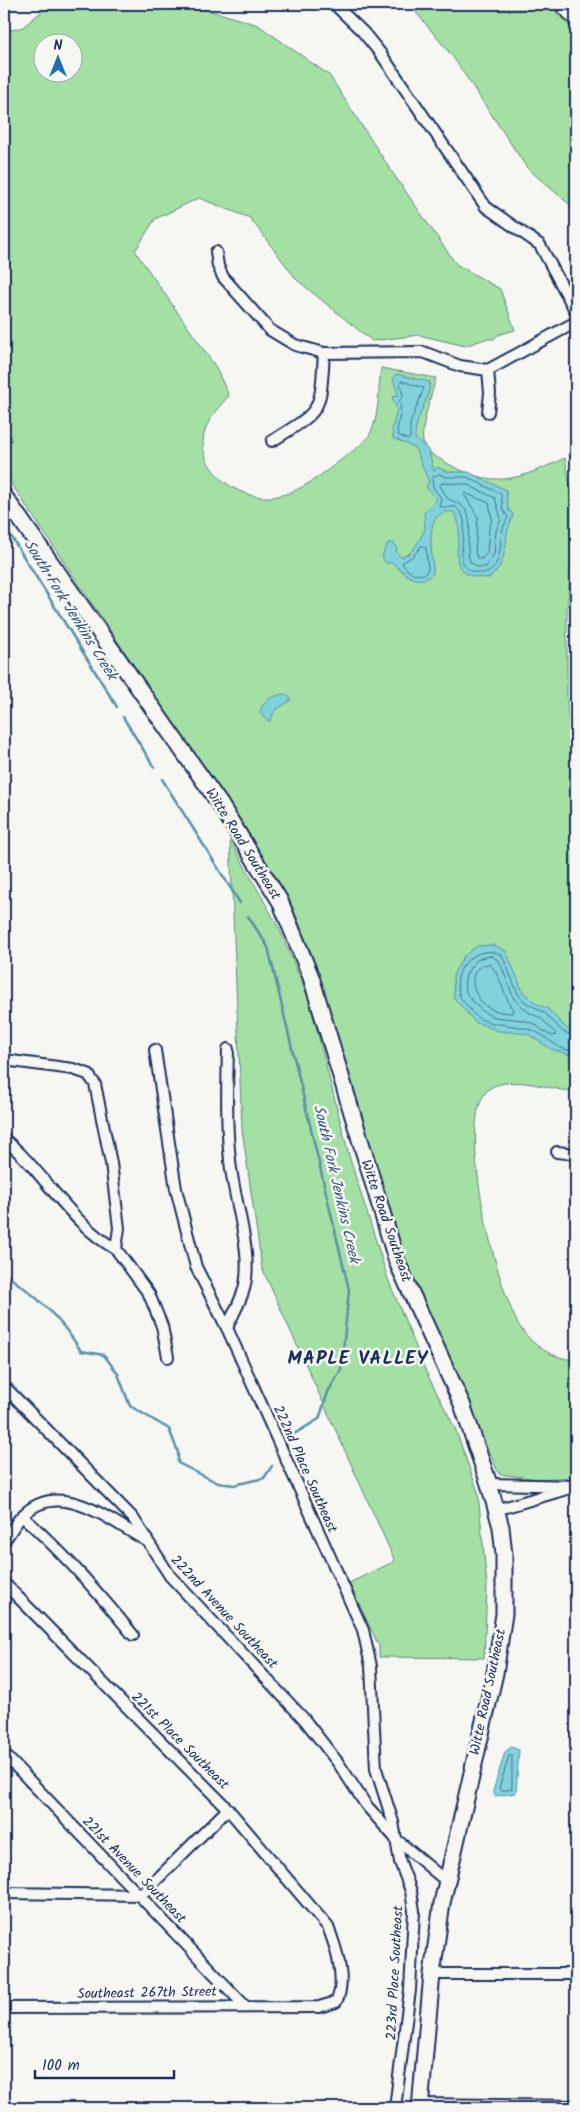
<svg xmlns="http://www.w3.org/2000/svg" width="580" height="2112" viewBox="0 0 580 2112" font-family="Kalam,sans-serif">
  <rect width="100%" height="100%" fill="#f6f6f2"/>
  <filter id="ink" filterUnits="userSpaceOnUse"><feTurbulence type="fractalNoise" baseFrequency=".02" numOctaves="2"/><feDisplacementMap in="SourceGraphic" scale="10" xChannelSelector="R" yChannelSelector="G"/><feConvolveMatrix kernelMatrix="1 2 1 2 8 2 1 2 1" color-interpolation-filters="sRGB"/></filter>
  <g filter="url(#ink)">
    <g fill="#a4dfa4" stroke="#608781" fill-rule="evenodd">
      <path d="M56 4H189L258 25 329 75 392 172 456 264 500 289 515 330 498 335 494 339H485L465 346 419 335 372 341 297 280 250 218 199 198 155 219 135 251 215 366 229 396C218 407 208 419 204 434 196 469 238 500 270 497 296 495 317 478 337 463 346 455 362 446 369 436 380 418 378 388 381 368L436 378C432 393 420 428 423 442 426 453 437 457 445 462 494 490 517 480 565 458L575 511 567 611V706L576 778V1092C550 1090 520 1076 494 1086 448 1104 499 1300 522 1330 537 1349 553 1358 576 1360V1477L538 1479 499 1474 401 1259 385 1212 312 955 290 901 269 866 4 473V32L23 27 41 12ZM42 42H72V72H42Z"/>
      <polygon points="409,4 548,4 576,33 576,210 527,168 453,57"/>
      <polygon points="230,840 279,928 309,999 350,1159 388,1279 427,1374 455,1428 478,1492 487,1586 484,1658 379,1657 379,1646 349,1583 395,1561 262,1268 242,1129"/>
    </g>
    <g fill="#81d2db" stroke="#5891a9">
      <path d="M396 374 430 382C429 404 415 415 415 438L429 451 434 472 437 467 448 472H468L506 490 508 509 513 514C512 521 508 527 507 534 504 553 505 565 489 578 434 577 471 538 454 512 420 507 434 556 433 573 419 588 404 574 393 563H386L382 556 388 543H394L397 547 396 552 401 557 410 553 418 543 425 529 424 513 437 500 426 487 429 482 415 448 393 438 392 429 397 409 392 397 398 395 393 378Z"/>
      <path d="M285 694 290 697V701L275 710 270 721 265 719 260 712C262 701 274 695 285 694Z"/>
      <polygon points="493,945 506,951 523,992 537,1004 548,1009 566,1028 576,1031 576,1055 573,1056 551,1049 528,1034 499,1031 475,1022 454,998 453,975 464,956 477,946"/>
      <polygon points="511,1747 519,1750 516,1793 495,1796 493,1791 505,1752"/>
    </g>
    <g fill="none" stroke-linecap="round" stroke-linejoin="round">
      <g stroke="#447090" stroke-width="1">
        <path d="M402 381 424 388 410 424V438L408 440 398 435C395 424 404 414 399 402L403 395 400 384Z"/>
        <path d="M439 474 447 477H467L501 494 503 510 508 517C506 522 503 527 502 532 499 548 502 562 488 573 448 575 466 543 464 521 464 516 459 510 456 507H439L441 498 433 487 432 478Z"/>
        <path d="M442 483 466 484 495 498 501 519 496 531 494 554 486 567H478L470 562C461 535 485 511 448 499L440 486Z"/>
        <polygon points="465,493 489,503 492,519 489,529 487,552 482,559 477,558 475,552 478,517 465,496"/>
        <path d="M422 546 426 548 428 570 425 574C415 576 407 572 402 563L413 556Z"/>
        <path d="M491 956 498 960 501 965 514 999 530 1013 541 1018 555 1033V1036C546 1036 540 1026 532 1023 503 1013 493 1027 470 998 464 992 463 981 467 973 473 962 478 957 491 956Z"/>
        <path d="M489 964C498 968 505 999 513 1010L512 1013C504 1013 492 1011 486 1006 471 995 465 966 489 964Z"/>
        <path d="M576 1036 563 1032 545 1013 525 1002 518 994 502 955C476 942 449 970 460 996 461 1000 466 1004 469 1008 472 1012 475 1016 480 1019 496 1026 512 1024 528 1029 546 1033 556 1052 576 1051"/>
        <polygon points="512,1755 512,1789 501,1791 499,1788 509,1756"/>
      </g>
      <g stroke="#5891a9" stroke-width="2.5">
        <polyline points="4,525 117,707"/>
        <polyline points="123,717 154,767"/>
        <polyline points="162,779 240,903"/>
        <polyline points="248,916 268,947 349,1290 341,1370 328,1392 319,1419 289,1437 285,1443"/>
        <path d="M4 1274C36 1294 61 1319 81 1351L104 1355 118 1374 130 1406 169 1429 178 1452V1463L218 1483 234 1485 264 1478 272 1466"/>
      </g>
      <defs>
        <g id="street">
          <polyline points="334,4 363,32 381,54 486,207 540,245 576,312"/>
          <polyline points="559,4 576,22"/>
          <polyline points="216,252 218,266 223,277 270,330 295,345 324,353 423,352 460,366 488,370 576,322"/>
          <polyline points="488,412 490,393 488,370"/>
          <path d="M272 441C323 409 320 413 324 353"/>
          <polyline points="155,1050 176,1189 196,1267 227,1328 363,1630 371,1666 376,1769 393,1822 400,1862 411,1891 414,1911 410,1990 395,2108"/>
          <polyline points="4,1060 73,1069 88,1074 95,1084 111,1163 119,1228 116,1249 149,1294 162,1326 168,1357"/>
          <path d="M4 1139C45 1172 69 1223 116 1249"/>
          <polyline points="557,1152 576,1154"/>
          <path d="M227 1328C232 1316 240 1303 244 1289 254 1252 233 1199 230 1160 226 1124 227 1086 228 1049"/>
          <polyline points="4,1386 133,1518 170,1576 304,1719 339,1764 366,1805 397,1840 446,1881"/>
          <polyline points="489,1484 576,1486"/>
          <polyline points="496,1510 567,1489"/>
          <path d="M22 1516C63 1552 98 1592 133 1635"/>
          <path d="M4 1541C10 1533 15 1523 22 1516 60 1477 110 1521 147 1541"/>
          <path d="M4 1583 228 1809 328 1927C336 1947 347 1982 336 2002L319 2007 4 2008"/>
          <polyline points="4,1754 244,2005"/>
          <polyline points="4,1893 141,1895 228,1809"/>
          <polyline points="432,1974 576,1974"/>
          <polyline points="420,2104 576,2106"/>
        </g>
        <polyline id="secondary" points="4,496 220,804 280,901 311,977 397,1262 462,1404 489,1484 501,1527 504,1555 504,1614 495,1673 442,1903 432,1974 420,2108"/>
      </defs>
      <use href="#street" stroke="#1b2f5e" stroke-width="14"/>
      <use href="#secondary" stroke="#1b2f5e" stroke-width="19"/>
      <use href="#street" stroke="#f6f6f2" stroke-width="10"/>
      <use href="#secondary" stroke="#f6f6f2" stroke-width="15"/>
    </g>
  </g>
  <g text-anchor="middle" dominant-baseline="central" stroke-width="5" stroke-linejoin="round" paint-order="stroke">
    <g font-size="14" fill="#1b2f5e" stroke="#f6f6f2">
      <text transform="translate(243 844) rotate(58)">Witte Road Southeast</text>
      <text transform="translate(386 1221) rotate(71)">Witte Road Southeast</text>
      <text transform="translate(305 1469) rotate(66)">222nd Place Southeast</text>
      <text transform="translate(224 1612) rotate(47)">222nd Avenue Southeast</text>
      <text transform="translate(488 1692) rotate(-78)">Witte Road Southeast</text>
      <text transform="translate(180 1741) rotate(45)">221st Place Southeast</text>
      <text transform="translate(134 1870) rotate(46)">221st Avenue Southeast</text>
      <text transform="translate(395 1973) rotate(-87)">223rd Place Southeast</text>
      <text transform="translate(147 1993) rotate(-1)">Southeast 267th Street</text>
    </g>
    <g font-size="15" font-style="italic" fill="#34587d" stroke="#f6f6f2">
      <text transform="translate(70 610) rotate(58)">South Fork Jenkins Creek</text>
      <text transform="translate(336 1184) rotate(77)">South Fork Jenkins Creek</text>
    </g>
    <g font-size="19" font-weight="bold" letter-spacing="1" fill="#1b2f5e" stroke="#f6f6f2">
      <text x="358" y="1359">MAPLE VALLEY</text>
    </g>
  </g>
  <rect width="580" height="2112" fill="none" stroke="#f6f6f2" stroke-width="20"/>
  <rect x="10" y="10" width="560" height="2092" fill="none" stroke="#1b2f5e" stroke-width="2" filter="url(#ink)"/>
  <g transform="translate(58 58)"><circle r="24" fill="#f6f6f2" stroke="#9ea6b7"/>
  <path d="M0-4L9 19L0 12L-9 19Z" fill="#1f6fb2"/>
  <text y="-8" font-size="14" font-weight="bold" text-anchor="middle" fill="#1b2f5e">N</text>
  </g>
  <path d="M35 2070v8h139v-8" fill="none" stroke="#1b2f5e" stroke-width="2.5"/>
  <text x="42" y="2070" font-size="15" fill="#1b2f5e" stroke="#f6f6f2" stroke-width="4" paint-order="stroke">100 m</text>
</svg>
